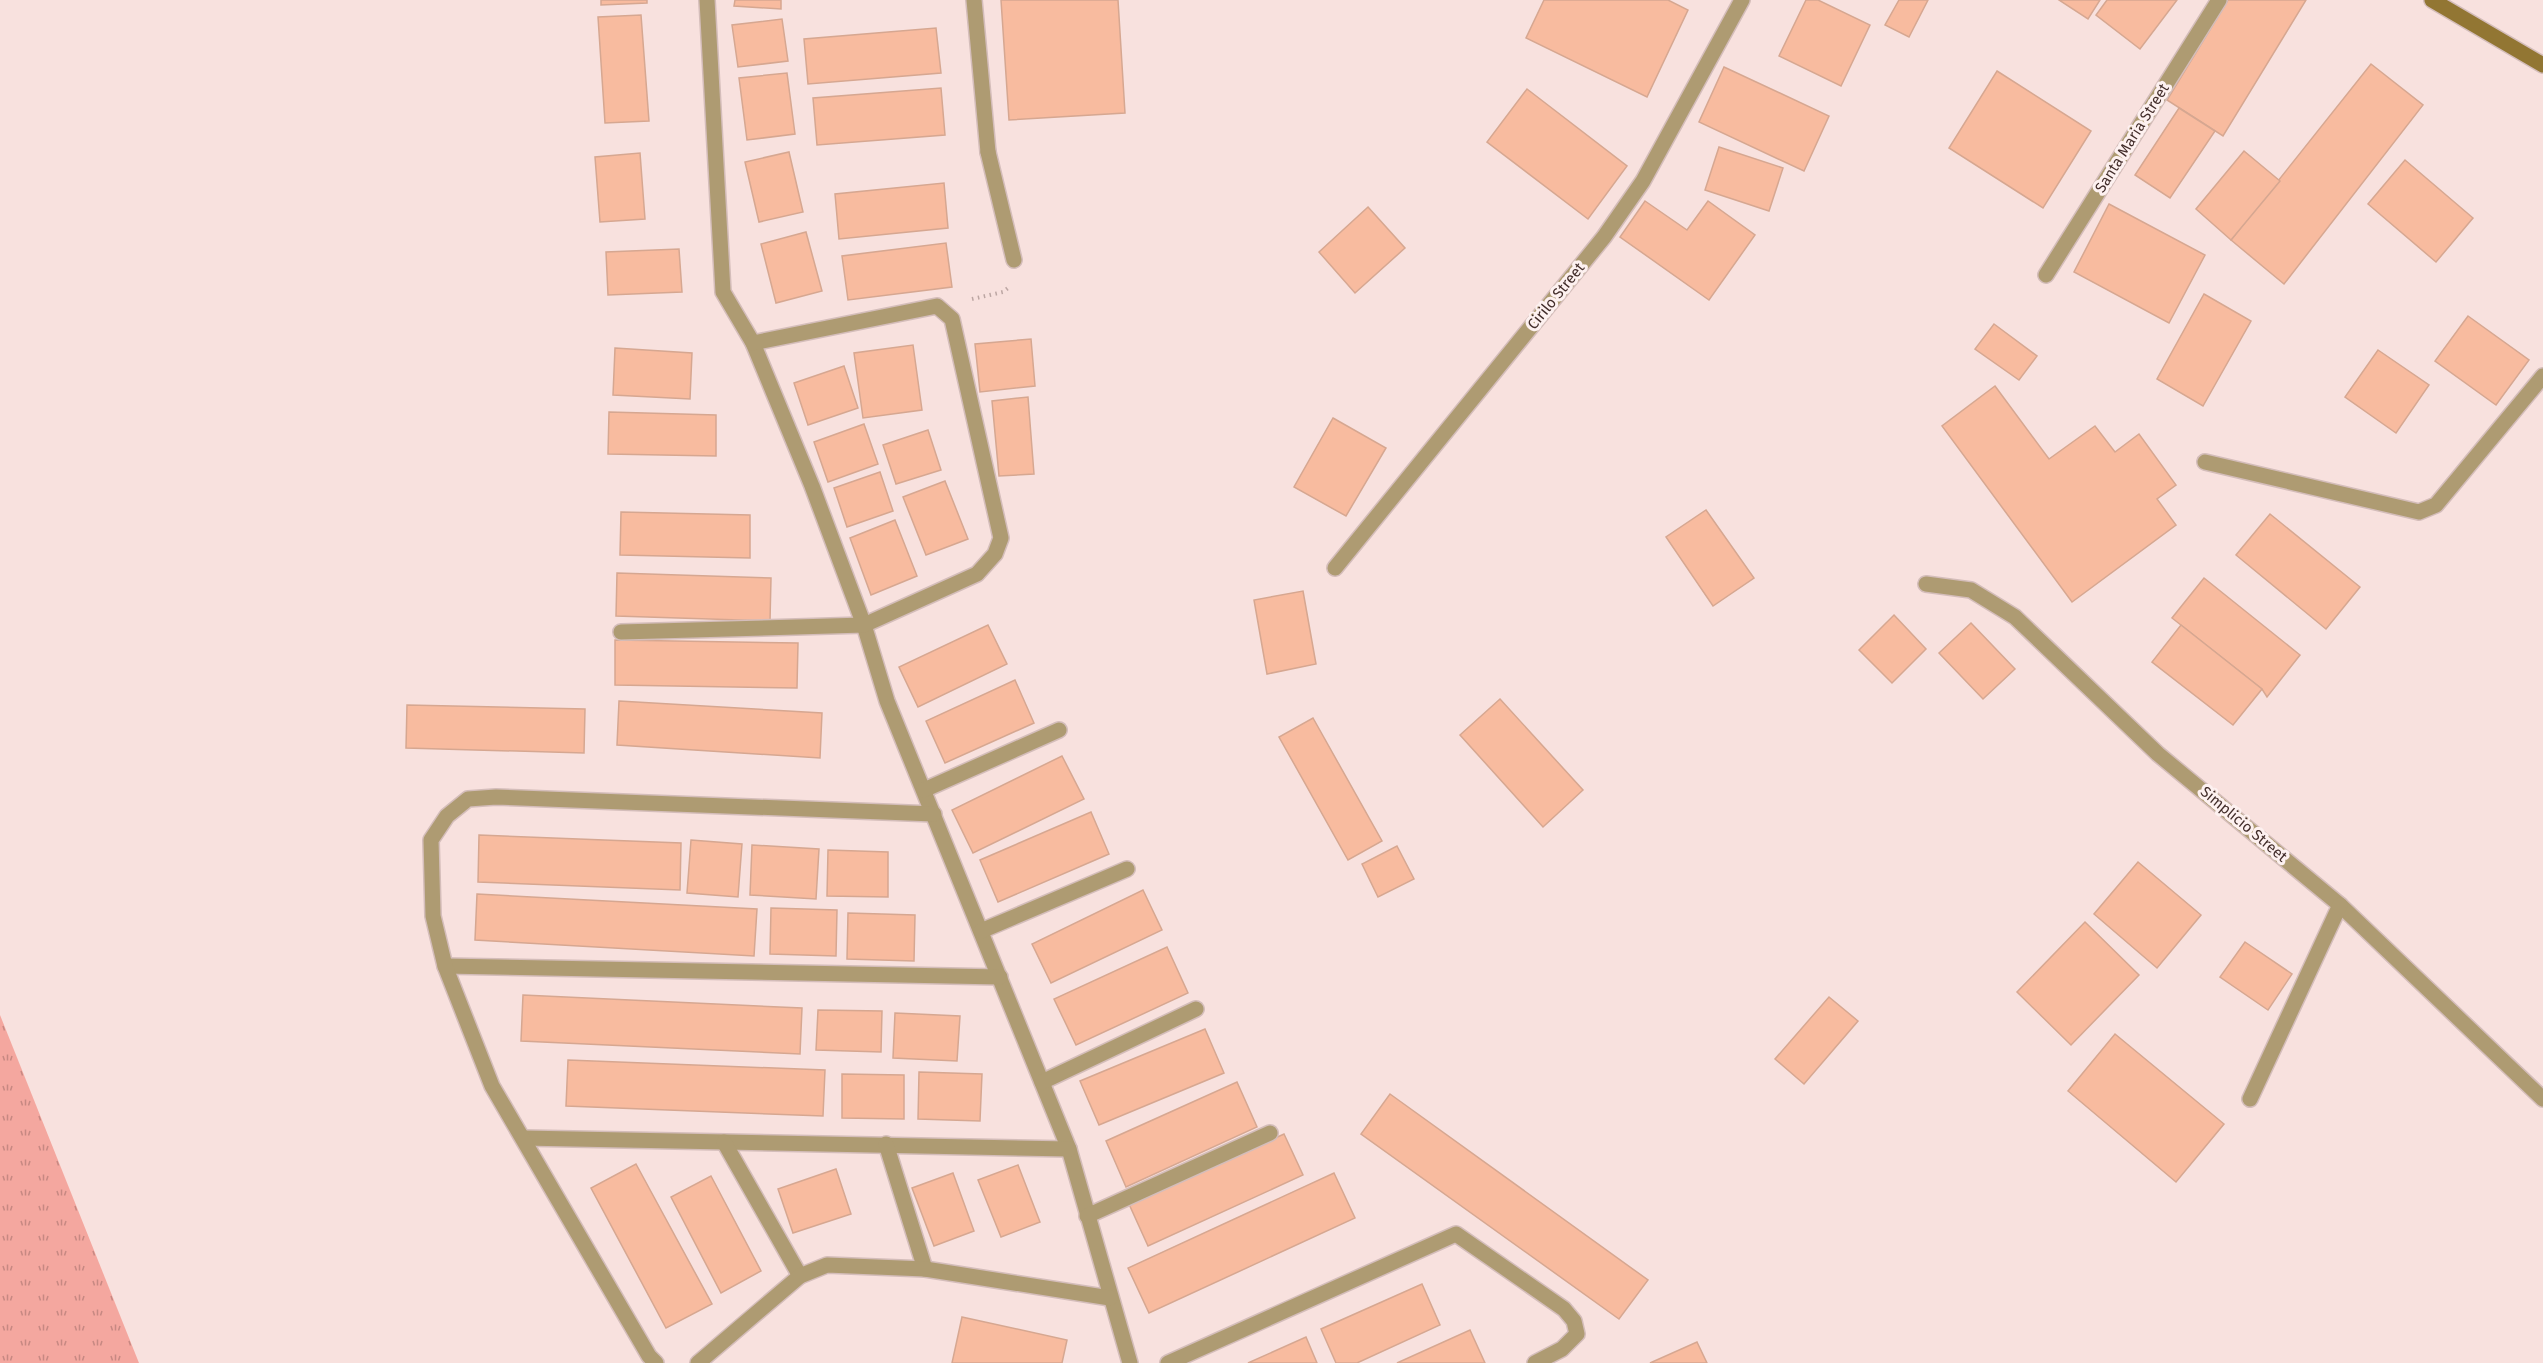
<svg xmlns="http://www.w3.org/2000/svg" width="2543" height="1363" viewBox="0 0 2543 1363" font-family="'Fira Sans',sans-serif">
  <defs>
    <pattern id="grass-tufts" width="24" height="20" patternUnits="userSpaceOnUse" patternTransform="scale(1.5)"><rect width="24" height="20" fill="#f4a79f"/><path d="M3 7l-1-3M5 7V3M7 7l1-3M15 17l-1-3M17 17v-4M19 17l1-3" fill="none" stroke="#c78882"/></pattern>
  </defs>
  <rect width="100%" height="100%" fill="#f8e1de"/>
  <polygon fill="url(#grass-tufts)" points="0,1015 139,1363 0,1363"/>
  <g fill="#f8bb9f" stroke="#d6a791" stroke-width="1.5">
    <polygon points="601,0 647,0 647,3 601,5"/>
    <polygon points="735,0 781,0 781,9 734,6"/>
    <polygon points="1001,0 1118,0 1125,113 1009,120"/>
    <polygon points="1544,0 1668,0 1688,10 1647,97 1526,38"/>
    <polygon points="1806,0 1818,0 1870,25 1841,86 1779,56"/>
    <polygon points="1899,0 1928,0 1909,37 1885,25"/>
    <polygon points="2059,0 2100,0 2088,19"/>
    <polygon points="2107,0 2177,0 2140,49 2096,15"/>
    <polygon points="2228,0 2306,0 2223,136 2167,100"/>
    <polygon points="641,15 649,121 605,123 598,17"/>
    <polygon points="782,19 788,61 738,67 732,25"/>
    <polygon points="936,28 941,73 808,84 804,39"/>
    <polygon points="2371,64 2423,105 2284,284 2231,240"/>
    <polygon points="1724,67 1829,116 1804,171 1699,122"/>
    <polygon points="1997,71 2091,131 2043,208 1949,148"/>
    <polygon points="787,73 795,134 747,140 739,78"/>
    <polygon points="941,88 945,135 817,145 813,98"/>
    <polygon points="1527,89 1627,166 1588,219 1487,142"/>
    <polygon points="2179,108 2215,131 2170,198 2135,175"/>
    <polygon points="1719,147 1783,168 1769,211 1705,190"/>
    <polygon points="2244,151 2280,181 2231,240 2196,209"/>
    <polygon points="789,152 803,212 759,222 745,162"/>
    <polygon points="640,153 645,219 600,222 595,157"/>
    <polygon points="2405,160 2473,218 2436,262 2368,204"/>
    <polygon points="944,183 948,228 839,239 835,194"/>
    <polygon points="1645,201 1687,230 1708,201 1755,235 1709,300 1620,237"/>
    <polygon points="2109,204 2205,255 2169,323 2074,272"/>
    <polygon points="1368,207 1405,248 1355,293 1319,252"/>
    <polygon points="806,232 822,291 776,303 761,244"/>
    <polygon points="946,243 952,287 848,300 842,256"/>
    <polygon points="679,249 682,292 608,295 606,252"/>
    <polygon points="2204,294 2251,321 2203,406 2157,379"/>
    <polygon points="2468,316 2529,360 2496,405 2435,361"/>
    <polygon points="1994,324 2037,356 2019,380 1975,349"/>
    <polygon points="1031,339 1035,386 980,392 975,344"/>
    <polygon points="913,345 922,410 863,418 854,353"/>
    <polygon points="615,348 692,353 690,399 613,395"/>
    <polygon points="2378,350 2429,385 2396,433 2345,397"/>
    <polygon points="844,366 858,408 808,425 794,383"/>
    <polygon points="1995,386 2049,459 2095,426 2115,452 2139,434 2176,485 2157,499 2176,525 2072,602 1942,426"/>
    <polygon points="1028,397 1034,474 999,476 992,401"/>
    <polygon points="609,412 716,415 716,456 608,454"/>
    <polygon points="1333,418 1386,448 1346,516 1294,487"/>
    <polygon points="864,424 878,464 828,482 814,442"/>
    <polygon points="928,430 941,470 896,484 883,445"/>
    <polygon points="880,472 893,511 847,527 834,488"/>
    <polygon points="945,481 968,539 926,555 903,497"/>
    <polygon points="1706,510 1754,578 1713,606 1666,537"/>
    <polygon points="621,512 750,515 750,558 620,555"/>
    <polygon points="2270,514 2360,587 2326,629 2236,555"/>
    <polygon points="895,520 917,576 871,595 850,538"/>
    <polygon points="617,573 771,578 770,621 616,616"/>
    <polygon points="2204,578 2300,655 2267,697 2262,689 2172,618"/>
    <polygon points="1303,591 1316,664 1267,674 1254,600"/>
    <polygon points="1894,615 1926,649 1892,683 1859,650"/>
    <polygon points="1971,623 2015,669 1983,699 1939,653"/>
    <polygon points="988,625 1007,664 918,707 899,667"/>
    <polygon points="2181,625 2262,689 2233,725 2152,662"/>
    <polygon points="615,640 798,643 797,688 615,685"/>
    <polygon points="1015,680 1034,723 945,763 926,721"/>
    <polygon points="1500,699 1583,790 1543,827 1460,735"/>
    <polygon points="619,701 822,713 820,758 617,745"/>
    <polygon points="407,705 585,709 584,753 406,748"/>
    <polygon points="1313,718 1382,841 1348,860 1279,737"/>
    <polygon points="1062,756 1084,799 973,853 952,810"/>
    <polygon points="1091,812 1109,854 998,902 980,860"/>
    <polygon points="479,835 681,843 680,890 478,882"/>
    <polygon points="691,840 742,844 738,897 687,893"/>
    <polygon points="752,845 819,849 816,899 750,895"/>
    <polygon points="1397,846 1414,879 1378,897 1362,864"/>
    <polygon points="828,850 888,852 888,897 827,896"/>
    <polygon points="2138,862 2201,915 2157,968 2094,914"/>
    <polygon points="1143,890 1162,930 1051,983 1032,944"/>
    <polygon points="477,894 757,909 754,956 475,940"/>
    <polygon points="771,908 837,910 836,956 770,954"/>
    <polygon points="848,913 915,915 914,961 847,959"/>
    <polygon points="2085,922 2139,975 2071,1045 2017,992"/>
    <polygon points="2245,942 2292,974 2268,1010 2220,977"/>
    <polygon points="1167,947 1188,993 1076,1045 1054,999"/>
    <polygon points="523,995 802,1008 800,1054 521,1041"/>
    <polygon points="1829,997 1858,1021 1804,1084 1775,1059"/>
    <polygon points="818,1010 882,1011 881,1052 816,1050"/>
    <polygon points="895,1013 960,1016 957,1061 893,1058"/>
    <polygon points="1205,1029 1224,1073 1099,1125 1080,1081"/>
    <polygon points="2115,1034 2224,1124 2176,1182 2068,1091"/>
    <polygon points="568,1060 825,1070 823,1116 566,1106"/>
    <polygon points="919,1072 982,1074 980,1121 918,1119"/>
    <polygon points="842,1074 904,1075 904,1119 842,1118"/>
    <polygon points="1237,1082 1257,1127 1126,1187 1106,1141"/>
    <polygon points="1390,1094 1648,1280 1619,1319 1361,1134"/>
    <polygon points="1284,1134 1303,1175 1148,1246 1129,1204"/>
    <polygon points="636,1164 712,1304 666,1328 591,1188"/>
    <polygon points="1018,1165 1040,1222 1001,1237 978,1180"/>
    <polygon points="836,1169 851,1214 793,1233 778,1189"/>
    <polygon points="953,1173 974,1231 934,1246 912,1188"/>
    <polygon points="1334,1173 1355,1218 1149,1313 1128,1268"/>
    <polygon points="711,1176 761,1271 721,1293 671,1197"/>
    <polygon points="1422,1284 1440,1325 1357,1363 1336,1363 1321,1329"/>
    <polygon points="962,1317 1067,1340 1062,1363 952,1363"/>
    <polygon points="1470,1330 1485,1363 1397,1363"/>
    <polygon points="1306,1337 1317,1363 1248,1363"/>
    <polygon points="1697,1342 1707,1363 1650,1363"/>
  </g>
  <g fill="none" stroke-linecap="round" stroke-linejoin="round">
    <defs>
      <polyline id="lane" points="988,152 1014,260"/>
      <g id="street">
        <polyline points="707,0 723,292 753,343 812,486 864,625 887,701 1069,1149 1130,1363"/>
        <polyline points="974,0 988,152"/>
        <polyline points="2046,275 2219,0"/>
        <polyline points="2205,462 2419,512 2436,505 2543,376"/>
        <polyline points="1335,568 1604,237 1643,181 1742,0"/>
        <polyline points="1926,584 1971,590 2015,617 2158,754 2340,905 2543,1099"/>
        <polyline points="621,632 864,625 977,574 995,554 1001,538 952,319 937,306 753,343"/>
        <polyline points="924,790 1059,730"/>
        <polyline points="981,931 1127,869"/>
        <polyline points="445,966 1000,977"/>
        <polyline points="1042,1082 1196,1009"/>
        <polyline points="2250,1099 2340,905"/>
        <polyline points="523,1138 1069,1149"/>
        <polyline points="724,1142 800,1276"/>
        <polyline points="886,1144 925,1269"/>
        <polyline points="1087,1216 1270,1133"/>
        <polyline points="656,1363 649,1356 492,1086 445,966 433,916 431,840 447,816 468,799 496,797 934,814"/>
        <polyline points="698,1363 800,1276 827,1265 925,1269 1110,1298"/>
        <polyline points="1168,1363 1456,1234 1564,1309 1574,1321 1577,1334 1562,1349 1535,1363"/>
      </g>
      <polyline id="secondary" points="2432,0 2543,65"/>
    </defs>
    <use href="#lane" stroke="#d4bdba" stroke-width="18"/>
    <use href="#street" stroke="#d4bdba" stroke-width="18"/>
    <use href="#secondary" stroke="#d4bdba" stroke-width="18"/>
    <polyline stroke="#bca6a3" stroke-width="4" stroke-dasharray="1.5 4.5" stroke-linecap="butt" points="972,299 1003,292 1008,288"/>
    <use href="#lane" stroke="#ae9b72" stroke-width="15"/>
    <use href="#street" stroke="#ae9b72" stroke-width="15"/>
    <use href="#secondary" stroke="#927633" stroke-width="15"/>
  </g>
  <g text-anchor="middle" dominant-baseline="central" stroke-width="6" stroke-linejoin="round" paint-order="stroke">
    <g font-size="15" fill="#422d2a" stroke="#fdf1f0">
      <text transform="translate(2132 138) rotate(-58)">Santa Maria Street</text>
      <text transform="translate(1556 296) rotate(-51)">Cirilo Street</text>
      <text transform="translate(2244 824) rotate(40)">Simplicio Street</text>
    </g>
  </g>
</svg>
